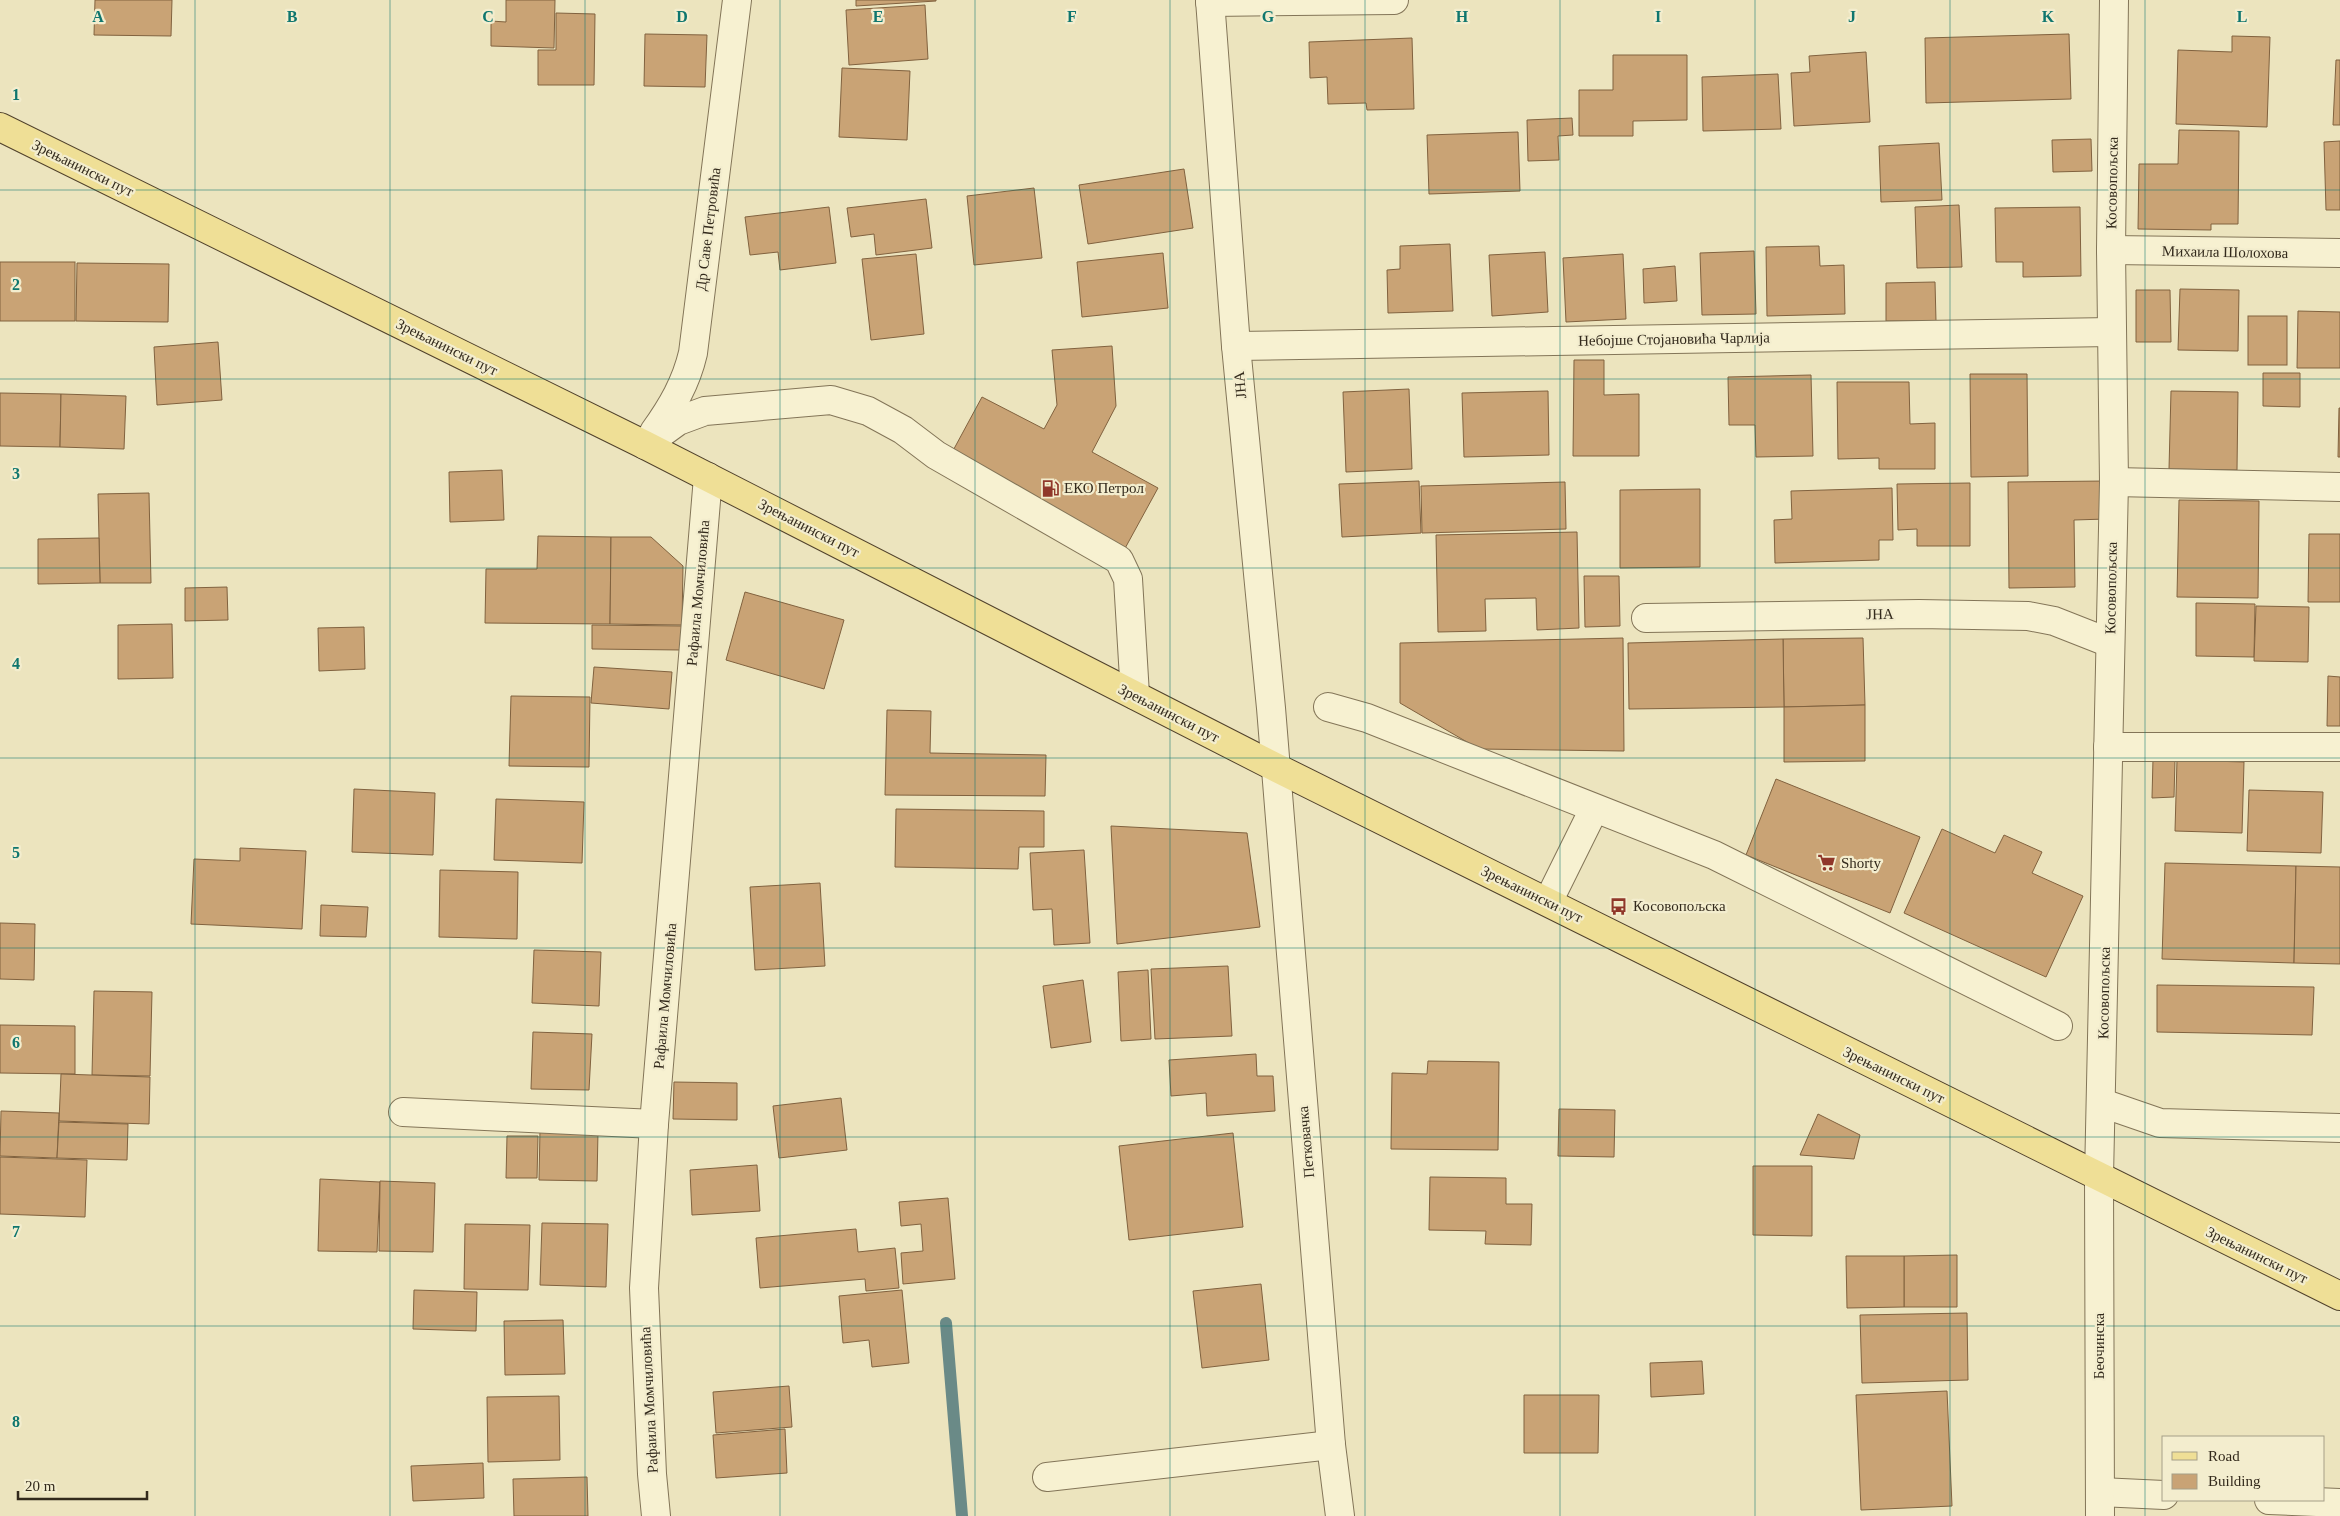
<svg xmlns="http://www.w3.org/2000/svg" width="2340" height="1516" viewBox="0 0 2340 1516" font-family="'Times New Roman',serif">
  <rect width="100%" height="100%" fill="#ece4be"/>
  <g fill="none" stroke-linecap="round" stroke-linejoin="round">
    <polyline stroke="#6a8a87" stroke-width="12" points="946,1323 962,1516"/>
  </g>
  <g fill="#c9a375" stroke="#81623f">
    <polygon points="95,0 172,0 171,36 94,35"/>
    <polygon points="506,0 555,0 554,48 491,46 491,21 506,22"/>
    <polygon points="856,0 936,0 936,1 856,6"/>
    <polygon points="925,5 928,59 849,65 846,10"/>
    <polygon points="556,13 595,14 594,85 538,85 538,50 556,50"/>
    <polygon points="645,34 707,35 705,87 644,86"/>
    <polygon points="2069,34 2071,99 1926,103 1925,38"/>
    <polygon points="2232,36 2270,37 2267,127 2176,124 2178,50 2232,52"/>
    <polygon points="1412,38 1414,109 1367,110 1366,103 1328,104 1327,77 1310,78 1309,42"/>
    <polygon points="1866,52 1870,122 1794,126 1791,73 1810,72 1809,56"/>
    <polygon points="1613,55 1687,55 1687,120 1633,121 1633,136 1579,136 1579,90 1613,90"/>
    <polygon points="2336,60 2340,60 2340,125 2333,125"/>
    <polygon points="842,68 910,71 907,140 839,137"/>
    <polygon points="1778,74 1781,129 1703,131 1702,77"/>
    <polygon points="1572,118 1573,135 1558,136 1559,160 1528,161 1527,120"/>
    <polygon points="2179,130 2239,131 2238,224 2211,224 2211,230 2138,229 2139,164 2178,164"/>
    <polygon points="1518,132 1520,191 1429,194 1427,135"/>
    <polygon points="2091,139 2092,171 2053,172 2052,140"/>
    <polygon points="2340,141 2340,210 2326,210 2324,142"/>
    <polygon points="1939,143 1942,200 1881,202 1879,146"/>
    <polygon points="1184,169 1193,228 1088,244 1079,185"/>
    <polygon points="1034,188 1042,258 974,265 967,196"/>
    <polygon points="926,199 932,248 876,255 874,234 851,237 847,208"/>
    <polygon points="1959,205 1962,267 1917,268 1915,207"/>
    <polygon points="829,207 836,263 780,270 778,252 750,255 745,217"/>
    <polygon points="2080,207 2081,276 2023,277 2023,262 1996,262 1995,208"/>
    <polygon points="1450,244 1453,311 1388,313 1387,270 1400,269 1400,246"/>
    <polygon points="1819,246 1820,266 1844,265 1845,314 1767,316 1766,247"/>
    <polygon points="1754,251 1756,314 1702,315 1700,253"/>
    <polygon points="1545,252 1548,312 1492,316 1489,255"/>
    <polygon points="1163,253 1168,308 1082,317 1077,262"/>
    <polygon points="916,254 924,334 871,340 862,259"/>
    <polygon points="1623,254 1626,319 1566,322 1563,258"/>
    <rect x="0" y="262" width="75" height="59"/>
    <polygon points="77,263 169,264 168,322 76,321"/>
    <polygon points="1675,266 1677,301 1644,303 1643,269"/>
    <polygon points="1935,282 1936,321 1886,321 1886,283"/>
    <polygon points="2180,289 2239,290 2238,351 2178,350"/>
    <polygon points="2136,290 2170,290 2171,342 2136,342"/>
    <polygon points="2298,311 2340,312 2340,368 2297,368"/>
    <rect x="2248" y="316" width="39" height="49"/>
    <polygon points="218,342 222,400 157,405 154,347"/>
    <polygon points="1112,346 1116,406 1092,452 1158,488 1123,552 949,458 982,397 1044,429 1057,405 1052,350"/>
    <polygon points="1574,360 1604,360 1604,395 1639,394 1639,456 1573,456"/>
    <polygon points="2263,373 2300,373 2300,407 2263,406"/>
    <polygon points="1970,374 2027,374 2028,476 1971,477"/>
    <polygon points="1811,375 1813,456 1756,457 1755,425 1729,425 1728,377"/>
    <polygon points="1837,382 1909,382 1910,424 1935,423 1935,469 1879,469 1879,458 1838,459"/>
    <polygon points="1409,389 1412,469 1346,472 1343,392"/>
    <polygon points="1548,391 1549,455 1464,457 1462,393"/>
    <polygon points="2171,391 2238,392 2237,470 2169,469"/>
    <polygon points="0,393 61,394 60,447 0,446"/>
    <polygon points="61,394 126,396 124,449 60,447"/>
    <polygon points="2339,408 2340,408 2340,457 2338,457"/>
    <polygon points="502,470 504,520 450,522 449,472"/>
    <polygon points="1419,481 1421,533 1342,537 1339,484"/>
    <polygon points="2106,481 2106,519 2074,520 2075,587 2009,588 2008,482"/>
    <polygon points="1565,482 1566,529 1422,533 1421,486"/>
    <polygon points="1970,483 1970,546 1917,546 1917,529 1898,530 1897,484"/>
    <polygon points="1892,488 1893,540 1879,540 1879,560 1775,563 1774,520 1792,519 1791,491"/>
    <polygon points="1700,489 1700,567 1620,568 1620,490"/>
    <polygon points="149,493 151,583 100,583 98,494"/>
    <polygon points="2179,500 2259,501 2258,598 2177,597"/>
    <polygon points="1577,532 1579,628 1537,630 1536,598 1485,599 1486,631 1438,632 1436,535"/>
    <polygon points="2309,534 2340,534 2340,602 2308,602"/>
    <polygon points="538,536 611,537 610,624 485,623 486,569 537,569"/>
    <polygon points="611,537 651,537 683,566 682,625 610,624"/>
    <polygon points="99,538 100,583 38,584 38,539"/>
    <polygon points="1584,576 1619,576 1620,626 1585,627"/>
    <polygon points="227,587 228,620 185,621 185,588"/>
    <polygon points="745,592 844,620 824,689 726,660"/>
    <polygon points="2196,603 2255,604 2254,657 2196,656"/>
    <polygon points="2256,606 2309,607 2308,662 2254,661"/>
    <polygon points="172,624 173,678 118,679 118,625"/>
    <polygon points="592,625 682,626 681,650 592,649"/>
    <polygon points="364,627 365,669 319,671 318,628"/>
    <polygon points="1623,638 1624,751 1479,749 1400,703 1400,643"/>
    <polygon points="1863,638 1865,705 1784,707 1783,639"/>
    <polygon points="1783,639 1784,707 1629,709 1628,643"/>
    <polygon points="594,667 672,672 669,709 591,703"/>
    <polygon points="2328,676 2340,677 2340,726 2327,726"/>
    <polygon points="511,696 590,697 589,767 509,766"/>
    <polygon points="1865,705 1865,761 1784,762 1784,707"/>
    <polygon points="887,710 931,711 930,753 1046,755 1045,796 885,795"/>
    <polygon points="2153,759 2175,760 2174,797 2152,798"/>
    <polygon points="2177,760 2244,762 2242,833 2175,831"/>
    <polygon points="1776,779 1920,837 1890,913 1746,855"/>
    <polygon points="354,789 435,793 433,855 352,852"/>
    <polygon points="2249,790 2323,792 2321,853 2247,851"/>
    <polygon points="496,799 584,802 582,863 494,860"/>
    <polygon points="896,809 1044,811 1044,847 1019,847 1018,869 895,867"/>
    <polygon points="1111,826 1247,833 1260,927 1117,944"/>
    <polygon points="1942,829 1995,853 2004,835 2042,852 2032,873 2083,896 2046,977 1904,913"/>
    <polygon points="240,848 306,851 302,929 191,924 194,859 240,861"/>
    <polygon points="1084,850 1090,943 1054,945 1052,909 1033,910 1030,853"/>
    <polygon points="2165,863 2296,866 2294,963 2162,959"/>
    <polygon points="2296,866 2340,867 2340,964 2294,963"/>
    <polygon points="440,870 518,872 517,939 439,937"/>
    <polygon points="820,883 825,966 755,970 750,887"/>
    <polygon points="321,905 368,907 366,937 320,936"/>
    <polygon points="0,923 35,924 34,980 0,979"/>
    <polygon points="534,950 601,952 599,1006 532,1003"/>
    <polygon points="1228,966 1232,1036 1155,1039 1151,969"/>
    <polygon points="1148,970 1151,1039 1121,1041 1118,972"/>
    <polygon points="1083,980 1091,1042 1051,1048 1043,986"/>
    <polygon points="2157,985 2314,987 2312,1035 2157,1032"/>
    <polygon points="94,991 152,992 150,1076 92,1075"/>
    <polygon points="0,1025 75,1026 75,1074 0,1073"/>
    <polygon points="533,1032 592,1034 589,1090 531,1089"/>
    <polygon points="1256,1054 1257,1076 1273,1076 1275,1111 1207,1116 1206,1093 1171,1096 1169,1060"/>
    <polygon points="1428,1061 1499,1062 1498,1150 1391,1149 1392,1073 1427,1074"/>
    <polygon points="61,1074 150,1077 149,1124 59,1121"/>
    <polygon points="674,1082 737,1083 737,1120 673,1119"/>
    <polygon points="841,1098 847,1150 779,1158 773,1106"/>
    <polygon points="1559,1109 1615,1110 1614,1157 1558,1156"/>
    <polygon points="1,1111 59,1113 57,1158 0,1156"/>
    <polygon points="1818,1114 1860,1135 1854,1159 1800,1155"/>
    <polygon points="59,1122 128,1124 127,1160 57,1158"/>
    <polygon points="540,1130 598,1131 597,1181 539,1180"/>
    <polygon points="1233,1133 1243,1227 1129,1240 1119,1146"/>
    <polygon points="507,1136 538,1136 537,1178 506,1178"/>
    <polygon points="0,1157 87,1160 85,1217 0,1214"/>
    <polygon points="757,1165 760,1211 692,1215 690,1170"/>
    <polygon points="1753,1166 1812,1166 1812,1236 1753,1235"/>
    <polygon points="1430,1177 1506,1178 1506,1204 1532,1204 1531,1245 1485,1244 1486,1231 1429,1230"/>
    <polygon points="320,1179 380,1182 377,1252 318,1251"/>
    <polygon points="380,1181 435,1183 433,1252 379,1251"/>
    <polygon points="948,1198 955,1279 903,1284 901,1253 923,1251 921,1224 901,1226 899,1202"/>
    <polygon points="542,1223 608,1224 606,1287 540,1285"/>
    <polygon points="465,1224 530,1225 528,1290 464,1289"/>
    <polygon points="856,1229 858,1252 895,1248 899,1288 866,1291 865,1279 760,1288 756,1238"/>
    <polygon points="1957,1255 1957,1307 1904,1307 1904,1256"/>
    <polygon points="1846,1256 1904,1256 1904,1307 1847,1308"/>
    <polygon points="1261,1284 1269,1360 1202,1368 1193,1291"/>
    <polygon points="414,1290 477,1292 476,1331 413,1329"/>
    <polygon points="902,1290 909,1363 872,1367 869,1340 843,1343 839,1296"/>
    <polygon points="1967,1313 1968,1380 1862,1383 1860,1315"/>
    <polygon points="563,1320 565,1374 505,1375 504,1321"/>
    <polygon points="1702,1361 1704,1394 1651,1397 1650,1363"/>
    <polygon points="789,1386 792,1427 716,1433 713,1392"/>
    <polygon points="1947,1391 1952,1506 1861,1510 1856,1395"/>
    <polygon points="1524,1395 1599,1395 1598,1453 1524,1453"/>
    <polygon points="559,1396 560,1460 488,1462 487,1397"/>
    <polygon points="785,1429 787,1473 716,1478 713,1435"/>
    <polygon points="483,1463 484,1498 413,1501 411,1466"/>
    <polygon points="587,1477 588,1516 514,1516 513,1479"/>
  </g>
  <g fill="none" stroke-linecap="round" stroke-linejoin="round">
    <defs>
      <g id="minor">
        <polyline points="1210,0 1236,346 1271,708 1331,1445 1340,1516"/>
        <polyline points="1210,2 1394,0"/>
        <polyline points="2111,250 2340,253"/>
        <polyline points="1236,346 2111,332"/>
        <path d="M654 432C672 407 686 383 693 353L737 0"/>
        <polyline points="645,445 678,421 705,411 831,400 868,411 903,430 936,455 1119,560 1128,579 1135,695"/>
        <polyline points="2114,482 2340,487"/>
        <polyline points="1646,618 1919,614 2028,616 2054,621 2110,643"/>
        <polyline points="1328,707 1367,718 1714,855 2058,1026"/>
        <polyline points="2108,747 2340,747"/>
        <polyline points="1548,902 1594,809"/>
        <polyline points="2102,1103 2160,1123 2340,1128"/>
        <polyline points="403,1112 654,1124"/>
        <polyline points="1047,1477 1331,1445"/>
        <polyline points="2100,1492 2164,1495"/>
        <polyline points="2269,1500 2340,1503"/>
        <polyline points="656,1516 652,1474 644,1288 654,1124 708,477"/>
        <polyline points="2100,1516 2099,1177 2114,482 2111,250 2114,0"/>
      </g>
      <polyline id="major" points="0,127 645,445 1275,767 2340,1296"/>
    </defs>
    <use href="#minor" stroke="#837558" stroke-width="30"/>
    <use href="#major" stroke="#51422c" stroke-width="30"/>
    <use href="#minor" stroke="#f7f1d1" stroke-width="28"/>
    <use href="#major" stroke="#efdf96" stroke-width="28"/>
  </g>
  <path fill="none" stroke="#0f766e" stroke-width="1" stroke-opacity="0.55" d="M195 0V1516M390 0V1516M585 0V1516M780 0V1516M975 0V1516M1170 0V1516M1365 0V1516M1560 0V1516M1755 0V1516M1950 0V1516M2145 0V1516M0 190H2340M0 379H2340M0 568H2340M0 758H2340M0 948H2340M0 1137H2340M0 1326H2340"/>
  <defs>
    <symbol id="fuel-bare" viewBox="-9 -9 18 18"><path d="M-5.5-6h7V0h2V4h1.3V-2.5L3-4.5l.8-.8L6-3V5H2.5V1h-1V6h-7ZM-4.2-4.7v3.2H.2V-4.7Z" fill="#90372a" stroke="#f3edce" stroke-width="2.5" paint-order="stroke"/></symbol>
    <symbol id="supermarket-bare" viewBox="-9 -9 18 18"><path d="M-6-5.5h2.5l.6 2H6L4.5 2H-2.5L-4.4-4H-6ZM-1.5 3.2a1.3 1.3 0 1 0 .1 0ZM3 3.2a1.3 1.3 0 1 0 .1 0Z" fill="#90372a" stroke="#f3edce" stroke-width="2.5" paint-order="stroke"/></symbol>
    <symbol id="bus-bare" viewBox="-9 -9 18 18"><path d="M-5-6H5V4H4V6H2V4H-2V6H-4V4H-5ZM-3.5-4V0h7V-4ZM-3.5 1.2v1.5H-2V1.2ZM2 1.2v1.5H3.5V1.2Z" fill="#90372a" stroke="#f3edce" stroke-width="2.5" paint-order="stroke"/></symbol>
  </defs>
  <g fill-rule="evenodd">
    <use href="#fuel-bare" x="1038" y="476" width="25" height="25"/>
    <use href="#supermarket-bare" x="1814" y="850" width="25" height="25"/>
    <use href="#bus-bare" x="1606" y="894" width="25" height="25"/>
  </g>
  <g text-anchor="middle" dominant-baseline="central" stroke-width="4.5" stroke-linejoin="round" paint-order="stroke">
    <g font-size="15" fill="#332a1c" stroke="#f3edce">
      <text transform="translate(83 168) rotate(26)">Зрењанински пут</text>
      <text transform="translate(2112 183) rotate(-89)">Косовопољска</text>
      <text transform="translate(708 229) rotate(-83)">Др Саве Петровића</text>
      <text transform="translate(2225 252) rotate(1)">Михаила Шолохова</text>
      <text transform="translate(1674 339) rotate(-1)">Небојше Стојановића Чарлија</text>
      <text transform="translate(447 347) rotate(26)">Зрењанински пут</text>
      <text transform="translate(1240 385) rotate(-95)">ЈНА</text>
      <text transform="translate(809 528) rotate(27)">Зрењанински пут</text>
      <text transform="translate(2111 588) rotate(-89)">Косовопољска</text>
      <text transform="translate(698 593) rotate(-85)">Рафаила Момчиловића</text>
      <text transform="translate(1880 614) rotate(-1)">ЈНА</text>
      <text transform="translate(1169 713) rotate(27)">Зрењанински пут</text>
      <text transform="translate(1532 894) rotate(26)">Зрењанински пут</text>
      <text transform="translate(2104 993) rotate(-89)">Косовопољска</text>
      <text transform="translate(665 996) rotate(-85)">Рафаила Момчиловића</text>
      <text transform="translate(1894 1075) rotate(26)">Зрењанински пут</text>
      <text transform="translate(1306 1142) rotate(-95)">Петковачка</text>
      <text transform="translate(2257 1255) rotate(26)">Зрењанински пут</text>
      <text transform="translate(2099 1346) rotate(-90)">Беочинска</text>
      <text transform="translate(649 1400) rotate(-93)">Рафаила Момчиловића</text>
    </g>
    <g font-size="15" fill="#332a1c" stroke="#f3edce" text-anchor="start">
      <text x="1064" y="488">ЕКО Петрол</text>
      <text x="1841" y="863">Shorty</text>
      <text x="1633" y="906">Косовопољска</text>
    </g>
  </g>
  <g font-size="16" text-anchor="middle" font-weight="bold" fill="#0f766e" stroke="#f3edce" stroke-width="4.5" stroke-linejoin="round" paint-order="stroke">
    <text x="98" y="22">A</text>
    <text x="292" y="22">B</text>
    <text x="488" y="22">C</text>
    <text x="682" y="22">D</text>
    <text x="878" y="22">E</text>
    <text x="1072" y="22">F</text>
    <text x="1268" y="22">G</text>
    <text x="1462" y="22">H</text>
    <text x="1658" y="22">I</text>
    <text x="1852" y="22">J</text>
    <text x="2048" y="22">K</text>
    <text x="2242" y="22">L</text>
    <text x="16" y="100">1</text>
    <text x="16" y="290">2</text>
    <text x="16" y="479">3</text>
    <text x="16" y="669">4</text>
    <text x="16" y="858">5</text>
    <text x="16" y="1048">6</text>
    <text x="16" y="1237">7</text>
    <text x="16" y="1427">8</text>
  </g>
  <rect x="2162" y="1436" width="162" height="65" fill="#f3edce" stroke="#a69f87"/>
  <rect x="2172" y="1452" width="25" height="8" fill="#efdf96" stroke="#a69f87"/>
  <text x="2208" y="1461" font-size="15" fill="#332a1c">Road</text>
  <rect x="2172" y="1474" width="25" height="15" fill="#c9a375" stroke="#a69f87"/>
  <text x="2208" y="1486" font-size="15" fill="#332a1c">Building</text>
  <path d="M18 1491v8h129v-8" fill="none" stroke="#332a1c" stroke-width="2.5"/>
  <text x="25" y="1491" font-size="15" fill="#332a1c" stroke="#f3edce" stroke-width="4" paint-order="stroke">20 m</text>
</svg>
